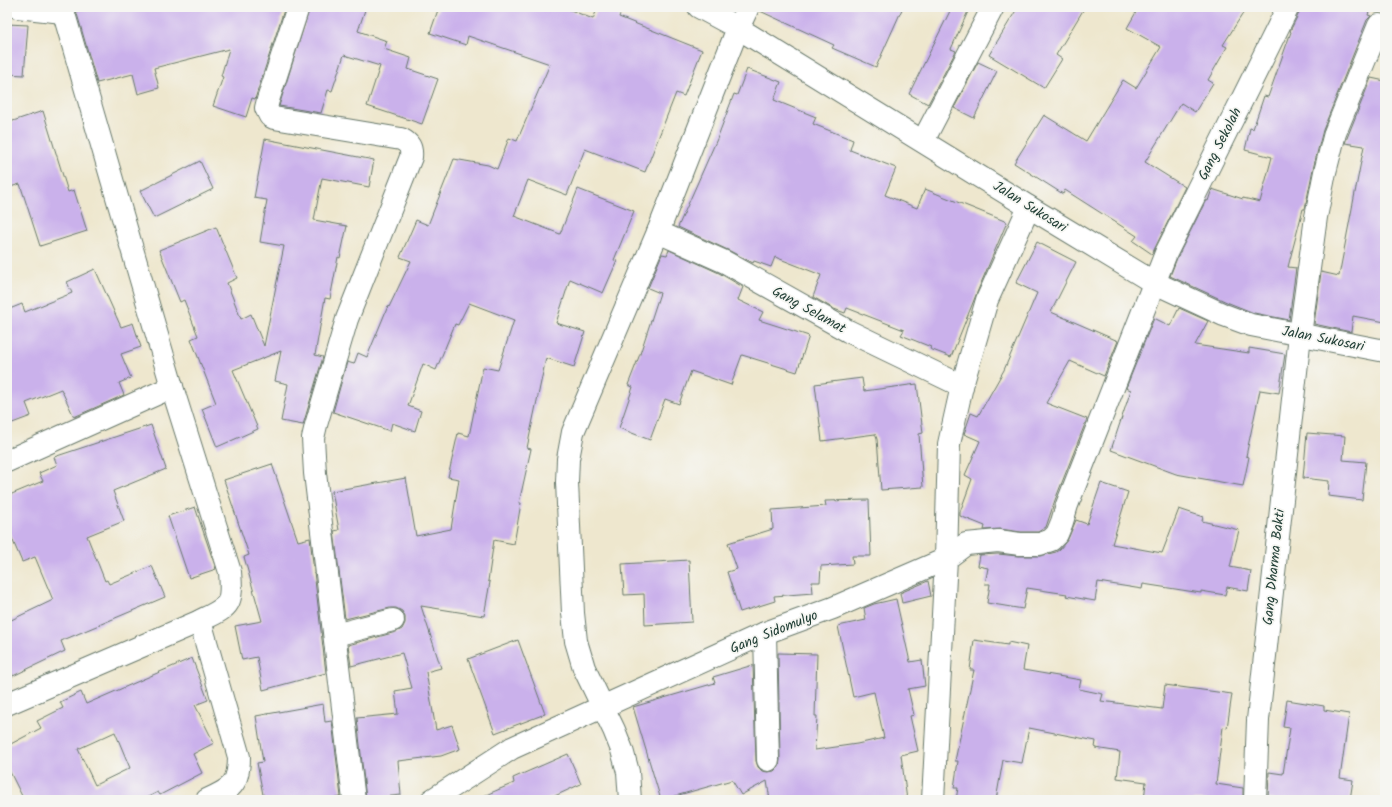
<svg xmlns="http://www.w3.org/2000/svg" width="1392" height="807" viewBox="0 0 1392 807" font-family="Kalam,sans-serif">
  <rect width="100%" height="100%" fill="#f6f6f2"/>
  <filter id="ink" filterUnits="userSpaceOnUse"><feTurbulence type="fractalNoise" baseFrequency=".025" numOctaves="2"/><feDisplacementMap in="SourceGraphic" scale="8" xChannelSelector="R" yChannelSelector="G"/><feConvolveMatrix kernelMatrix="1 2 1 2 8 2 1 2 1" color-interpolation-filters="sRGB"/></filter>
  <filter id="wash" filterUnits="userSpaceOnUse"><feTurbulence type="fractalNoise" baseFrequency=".012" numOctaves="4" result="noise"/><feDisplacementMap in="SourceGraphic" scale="16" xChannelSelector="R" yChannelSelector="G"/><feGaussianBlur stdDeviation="0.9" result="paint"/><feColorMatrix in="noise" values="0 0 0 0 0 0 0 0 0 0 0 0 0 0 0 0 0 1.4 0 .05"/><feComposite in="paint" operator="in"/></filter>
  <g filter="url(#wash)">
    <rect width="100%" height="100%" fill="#eee7ce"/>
    <g id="blocks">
      <g fill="#cab1eb" fill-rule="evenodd">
        <polygon points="75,7 285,7 255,99 252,98 246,117 213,106 223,77 221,76 229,49 154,68 159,88 138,94 133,74 97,83"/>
        <polygon points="310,7 366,7 358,31 387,41 384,49 411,58 408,69 438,79 422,124 367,106 380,66 344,55 332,91 328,90 321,113 279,106"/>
        <polygon points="439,7 563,7 593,19 598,7 623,7 619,17 702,50 684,96 676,93 645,172 585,149 567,195 528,180 514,216 560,234 578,189 634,211 614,260 617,261 603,293 570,279 556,323 585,332 574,367 546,358 527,448 531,449 519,503 521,503 514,544 494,540 488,581 490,582 484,616 421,606 441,668 426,672 436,730 452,725 460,749 441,756 398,761 401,795 366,799 357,718 398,714 395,691 412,688 402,653 351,666 348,645 396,632 402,629 405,623 405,617 402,611 396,608 390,608 345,619 334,531 339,530 332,491 406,478 416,536 451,529 459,479 448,477 458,433 469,436 483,367 498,370 514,320 469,303 458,325 455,324 436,370 423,364 408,406 421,411 415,431 392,423 390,431 333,412 347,362 354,364 358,353 367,357 388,306 389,307 411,261 400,257 416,220 428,225 454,159 488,165 497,169 509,138 517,141 550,64 468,36 466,45 430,33"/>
        <polygon points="760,7 903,7 876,67 832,48 834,45 760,11"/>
        <polygon points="952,7 970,7 951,49 956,51 928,104 909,94"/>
        <polygon points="1018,7 1085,7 1056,55 1062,59 1044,88 989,55"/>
        <polygon points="1139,7 1247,7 1223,45 1227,47 1208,80 1213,83 1195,112 1181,103 1145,162 1185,187 1152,254 1133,241 1137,236 1065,190 1063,194 1014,163 1044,115 1086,141 1123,80 1136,88 1161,47 1127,28"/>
        <polygon points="1300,7 1371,7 1368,15 1371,16 1367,20 1323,130 1313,169 1305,209 1303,209 1288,267 1296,268 1289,320 1254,313 1229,303 1170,276 1177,258 1206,200 1208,201 1212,189 1243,199 1243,198 1260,202 1272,157 1245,150 1250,128 1253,129 1264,96 1268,97 1291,32 1290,31 1299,13"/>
        <polygon points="7,24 28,25 24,75 7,74"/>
        <polygon points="978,62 997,71 974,118 954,108"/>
        <polygon points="747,69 781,82 774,100 816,117 813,124 853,140 850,150 896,168 885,195 917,208 925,189 1007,222 976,295 951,357 930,349 931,347 901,335 904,330 847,308 845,313 834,309 813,297 821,275 775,257 771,267 754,261 753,263 730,251 678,227 717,139 734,94 737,95"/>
        <polygon points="1371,78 1385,81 1385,322 1353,316 1351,332 1314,324 1321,272 1339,276 1364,146 1345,143"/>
        <polygon points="43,111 68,192 74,190 87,231 40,246 20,184 7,188 7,123"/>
        <polygon points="265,139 374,160 369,187 322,178 314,220 347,226 340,258 338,257 330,299 325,298 315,355 323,357 303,425 281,421 288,384 275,381 281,351 233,370 258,429 217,447 202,409 216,403 191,339 198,336 184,300 180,302 159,250 216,227 237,278 227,283 241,319 251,314 264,346 284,246 260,242 267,200 254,198"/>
        <polygon points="200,161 213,189 154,218 140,191"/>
        <polygon points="1037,242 1076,262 1051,312 1118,341 1104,376 1070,361 1046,403 1087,419 1055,500 1046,527 1038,532 1021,532 1000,529 984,530 985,526 960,516 960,512 972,479 965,475 980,441 964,434 971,413 978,416 1004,370 1037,293 1016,283"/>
        <polygon points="669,250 719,273 743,287 738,300 763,312 759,320 809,336 797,372 742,355 731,385 691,371 679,404 665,399 650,440 619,428 633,387 628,385 640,354 660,293 648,288 662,254 667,255"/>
        <polygon points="95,269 121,327 133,323 141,347 121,354 131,378 119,383 124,395 74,417 61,389 26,403 31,416 7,425 7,310 22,304 25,312 72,293 67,282"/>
        <polygon points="1179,308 1208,321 1195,345 1249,353 1249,348 1285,354 1279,393 1260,390 1246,456 1249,457 1243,486 1176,474 1111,450 1131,390 1126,388 1154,318 1170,326"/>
        <polygon points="862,378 864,391 917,384 923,433 919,434 923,487 881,490 877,439 875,434 822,441 815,384"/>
        <polygon points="151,425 166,469 113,491 124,521 87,536 105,581 107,580 109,584 152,566 165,597 61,641 65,651 13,676 7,664 7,622 53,600 35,557 22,562 7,527 7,496 43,481 39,473 57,465 54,457"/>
        <polygon points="1307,433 1345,436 1343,460 1366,462 1362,500 1328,496 1329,481 1303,478"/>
        <polygon points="272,464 298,541 310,538 326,673 263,690 257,657 242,660 235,626 262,621 244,557 249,555 224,480"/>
        <polygon points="1101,483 1128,492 1112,544 1162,553 1179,509 1203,517 1202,521 1239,530 1230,567 1251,571 1248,591 1227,587 1225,595 1201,591 1201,593 1143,584 1142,589 1098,582 1095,601 1066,596 1067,594 1027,588 1023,609 987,603 990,584 985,584 988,568 978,566 980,555 998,554 1018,556 1040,556 1056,552 1060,549 1068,539 1076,520 1087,524"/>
        <polygon points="869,500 871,556 852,556 853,564 821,566 820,582 812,582 813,593 774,596 775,601 740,612 727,572 737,569 728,543 773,529 772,510 826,506 825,501"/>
        <polygon points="195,507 216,569 189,578 168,516"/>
        <polygon points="689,560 692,622 645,625 644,594 624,595 622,564"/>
        <polygon points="928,581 931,596 902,603 900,593"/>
        <polygon points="896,599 910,662 922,660 925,686 908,689 914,715 910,716 918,751 901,755 907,800 770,800 767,781 741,795 732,780 661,800 633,707 715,683 713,677 753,665 756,761 758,767 762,771 768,772 774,771 779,766 780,760 778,653 817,654 815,716 817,716 815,750 857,744 884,738 874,692 853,697 838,626 866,620 864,608 874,604"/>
        <polygon points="518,640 545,714 495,733 468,659"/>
        <polygon points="974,640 1008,645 1008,642 1027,646 1023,670 1081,680 1079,689 1103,694 1101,701 1162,709 1165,685 1232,694 1227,728 1223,727 1216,784 1243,788 1243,800 1144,800 1146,782 1117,778 1120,752 1095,748 1096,741 1029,728 1022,763 1003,760 996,800 956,800 958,788 954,788 958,761 955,761 974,670 970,670"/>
        <path d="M192 658 208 700 195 705 214 743 193 754 202 773 160 795 158 792 142 800H24L7 766V746L41 728 37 721 63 708 60 702 81 692 86 704ZM115 732 130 768 95 785 78 749Z"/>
        <polygon points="1287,700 1324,706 1324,710 1349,714 1340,778 1353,780 1350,800 1276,800 1268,799 1269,772 1283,774 1290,728 1283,727"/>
        <polygon points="323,704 325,722 332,721 341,797 326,800 264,800 257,763 263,762 256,716"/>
        <polygon points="568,754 581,784 546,800 474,800 514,783 513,778"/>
      </g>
    </g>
  </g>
  <g filter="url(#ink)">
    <use href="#blocks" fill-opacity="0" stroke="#67786a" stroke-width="1"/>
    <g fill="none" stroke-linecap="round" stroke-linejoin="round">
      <defs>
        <g id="minor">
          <polyline points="17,7 63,12"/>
          <path d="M298 7 268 100 266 108 270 116 274 118 401 139C409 143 412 147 411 157L347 319 316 425 313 438 315 473 354 800"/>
          <polyline points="699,7 738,28 1029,207 1153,282 1224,315 1251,325 1385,351"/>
          <polyline points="923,141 993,7"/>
          <polyline points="658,232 725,262 848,331 962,386"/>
          <polyline points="7,461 172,387"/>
          <path d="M200 621 239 757C239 785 231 789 207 800"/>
          <polyline points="765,633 768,760"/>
          <polyline points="335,635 393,620"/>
          <path d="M7 704 200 621C229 606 233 607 230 572L172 387 62 7"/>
          <polyline points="432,800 512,748 765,633 833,608 946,559 966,544 998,541 1020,544 1040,544 1051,540 1057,534 1062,522 1067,505 1166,253 1288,7"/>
          <polyline points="630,800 628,772 622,750 614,730 584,668 576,641 573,613 567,482 568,459 573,432 658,232 738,28 748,7"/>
          <polyline points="933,800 946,559 949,444 962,386 987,300 1029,207"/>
          <polyline points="1255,800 1258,720 1300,335 1316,217 1325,172 1335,133 1379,25"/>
        </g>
      </defs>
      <use href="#minor" stroke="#67786a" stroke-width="24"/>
      <use href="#minor" stroke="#fff" stroke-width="22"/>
    </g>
  </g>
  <g text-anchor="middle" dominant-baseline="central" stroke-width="3.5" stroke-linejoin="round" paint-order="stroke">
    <g font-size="14" fill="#1f3d34" stroke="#f6f6f2">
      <text transform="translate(1220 144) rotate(-63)">Gang Sekolah</text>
      <text transform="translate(1030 207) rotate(32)">Jalan Sukosari</text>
      <text transform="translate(809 310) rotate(29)">Gang Selamat</text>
      <text transform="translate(1323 339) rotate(11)">Jalan Sukosari</text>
      <text transform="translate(1274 567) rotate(-84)">Gang Dharma Bakti</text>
      <text transform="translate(774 632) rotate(-22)">Gang Sidomulyo</text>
    </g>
  </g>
  <rect width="1392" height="807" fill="none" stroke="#f6f6f2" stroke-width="24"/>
</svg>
